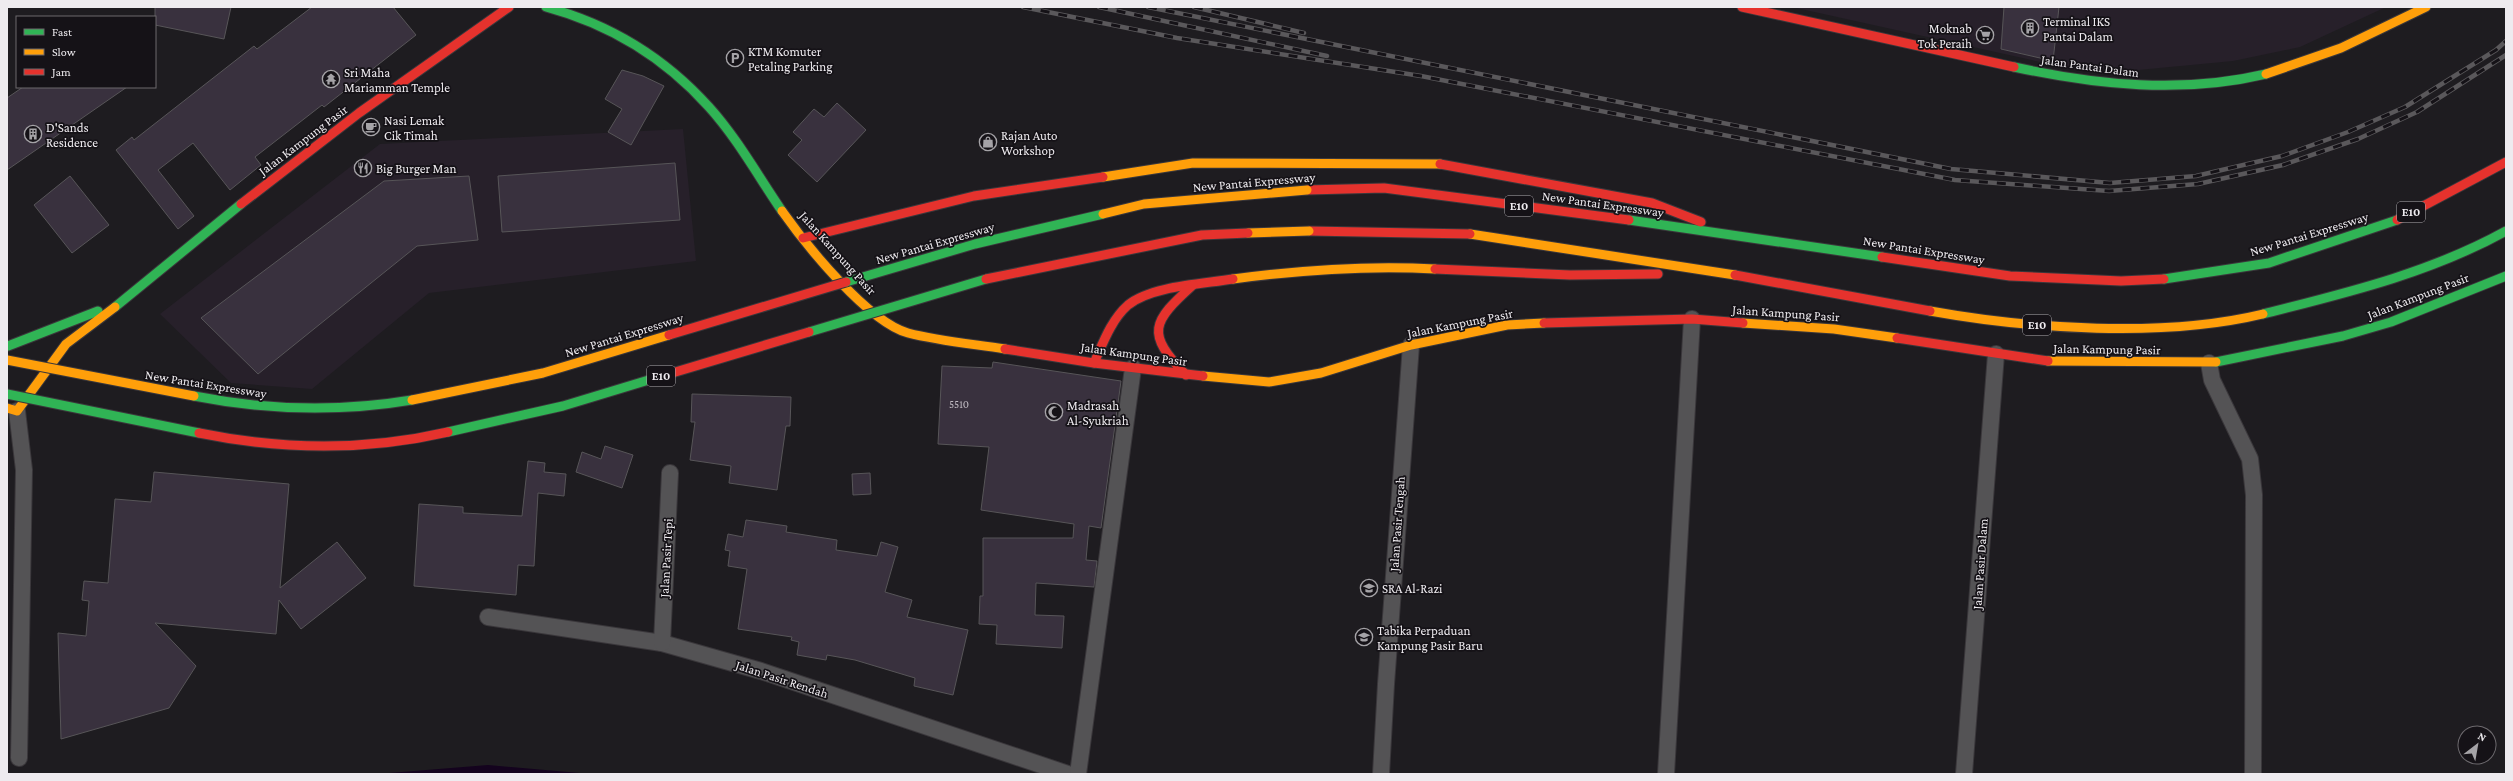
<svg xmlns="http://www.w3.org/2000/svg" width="2513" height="781" viewBox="0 0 2513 781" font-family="'Crimson Pro',serif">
  <rect width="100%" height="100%" fill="#1e1c20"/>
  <g fill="#27202a">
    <polygon points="1792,7 2386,7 2300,47 2233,61 2138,70 2063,67"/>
    <polygon points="683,129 696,261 429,293 312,389 231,383 160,314 380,144"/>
  </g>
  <polygon fill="#14031e" points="488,765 591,774 377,774"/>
  <g fill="#39313e" stroke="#575558">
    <polygon points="155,7 231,7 224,39 155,25"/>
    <polygon points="312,7 393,7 416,35 324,107 322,105 255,157 261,165 230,190 193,143 158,170 194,216 178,229 116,150 132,137 134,140 254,46 257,49"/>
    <polygon points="2004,7 2059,7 2053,61 2001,49"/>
    <polygon points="622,70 643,76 664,86 631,145 608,132 622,109 605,99"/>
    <polygon points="23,87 127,87 7,170 7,98"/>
    <polygon points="837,103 866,130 817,182 788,155 802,140 793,132 814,109 824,117"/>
    <polygon points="675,163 680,220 502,232 498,176"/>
    <polygon points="70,176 109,225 72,253 34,205"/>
    <polygon points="469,176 478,240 417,246 258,374 201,318 384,181"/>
    <polygon points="993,362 1121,381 1101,528 1089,526 1086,560 1097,561 1094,587 1036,583 1035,615 1064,616 1062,648 996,644 997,625 979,624 980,596 983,596 983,538 1073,538 1074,524 981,510 989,447 938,444 942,366 992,368"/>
    <polygon points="692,394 791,397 790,426 786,426 777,490 729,483 731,466 690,460 695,422 691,422"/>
    <polygon points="605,446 633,455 622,488 576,472 582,452 601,459"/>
    <polygon points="528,461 545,463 544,472 566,474 564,496 538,493 534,566 518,565 516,595 414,586 419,504 463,507 463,513 522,516"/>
    <polygon points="154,472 289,484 280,588 337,542 366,578 301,629 279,600 276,634 155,623 196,666 169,708 61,739 58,633 86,636 89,601 82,600 84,581 108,583 115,499 151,502"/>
    <polygon points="870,473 871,494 853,495 852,474"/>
    <polygon points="746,520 787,526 786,532 837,540 836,550 877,556 881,542 898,547 885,592 912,600 907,617 968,630 953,695 914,686 915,678 855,660 827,655 826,660 797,655 799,642 791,640 792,637 738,629 747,569 728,566 730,551 725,550 728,534 743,537"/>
  </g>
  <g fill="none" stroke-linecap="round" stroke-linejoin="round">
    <defs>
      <g id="street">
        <polyline points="2209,363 2212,380 2250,459 2254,495 2253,774"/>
        <polyline points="17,411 24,470 19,758"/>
        <polyline points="488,617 662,643 761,671 1068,774"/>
        <polyline points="662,643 670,473"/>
        <polyline points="1078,774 1133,368"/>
        <polyline points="1381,774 1386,684 1411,345"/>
        <polyline points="1666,774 1692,319"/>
        <polyline points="1964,774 1996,354"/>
      </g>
      <g id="fast">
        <path d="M546 7C609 24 665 58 709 107 737 138 758 176 782 211"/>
        <path d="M2014 67C2097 85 2182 94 2266 74"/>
        <polyline points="1629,220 1882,257"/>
        <polyline points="2164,279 2269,263 2397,220"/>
        <polyline points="115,307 241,204"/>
        <path d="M2263 314C2346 293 2430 273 2506 231"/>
        <polyline points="8,346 98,311"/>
        <polyline points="2216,362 2343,336 2391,322 2506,276"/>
      </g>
      <g id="slow">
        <polyline points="2266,74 2341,48 2426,7"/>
        <polyline points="1103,177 1193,163 1440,164"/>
        <path d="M782 211C806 245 868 322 908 333 939 341 973 344 1005 349"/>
        <polyline points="1470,234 1735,275"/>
        <path d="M1233 279C1301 270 1367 265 1435 269"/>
        <path d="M1930 311C2030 329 2164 338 2263 314"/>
        <polyline points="1743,323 1834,329 1897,338"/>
        <polyline points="2048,361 2216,362"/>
        <polyline points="1203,376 1269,382 1321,373 1411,345 1507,325 1544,323"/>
        <polyline points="7,408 17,411 66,344 115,307"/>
      </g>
      <g id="jam">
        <polyline points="1742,7 2014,67"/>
        <polyline points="1440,164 1652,203 1701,222"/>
        <polyline points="1307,190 1384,188 1629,220"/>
        <polyline points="241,204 359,113 509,7"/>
        <polyline points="2397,220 2506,162"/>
        <polyline points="1309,231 1470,234"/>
        <polyline points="803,238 974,196 1103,177"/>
        <polyline points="1882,257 2010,276 2121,281 2164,279"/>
        <polyline points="1435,269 1570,275 1658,274"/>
        <polyline points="1735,275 1930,311"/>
        <polyline points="1544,323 1692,319 1743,323"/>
        <polyline points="1897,338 2048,361"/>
        <polyline points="1005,349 1094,363 1203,376"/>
        <path d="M1094 363C1103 343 1111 320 1128 305 1151 286 1203 284 1233 279"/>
        <path d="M1186 375C1145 333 1152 322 1193 285"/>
      </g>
    </defs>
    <use href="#street" stroke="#3a373b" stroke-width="18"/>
    <use href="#fast" stroke="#3a373b" stroke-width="11"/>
    <use href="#slow" stroke="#3a373b" stroke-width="11"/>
    <use href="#jam" stroke="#3a373b" stroke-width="11"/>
    <use href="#street" stroke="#545355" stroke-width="16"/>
    <use href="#fast" stroke="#30b455" stroke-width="9"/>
    <use href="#slow" stroke="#ff9f0a" stroke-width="9"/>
    <use href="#jam" stroke="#e5322d" stroke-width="9"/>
    <defs>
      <g id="rail">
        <polyline points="1023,7 1177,38 1421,76 1955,180 2109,191 2198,184 2283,165 2358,139 2417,112 2506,55"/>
        <polyline points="1099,7 1327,56"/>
        <polyline points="1148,7 1951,169 2110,183 2196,176 2282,156 2348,132 2405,107 2496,50 2506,41"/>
        <polyline points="1194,7 1304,33"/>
      </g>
    </defs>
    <use href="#rail" stroke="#5a585b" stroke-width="4.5"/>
    <use href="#rail" stroke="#151217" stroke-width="3" stroke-dasharray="9" stroke-linecap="butt"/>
    <defs>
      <g id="fast-bridge">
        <polyline points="846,282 975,244 1103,214"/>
        <polyline points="809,332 986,279"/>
        <polyline points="7,394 199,433"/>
        <path d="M194 396C265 410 340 412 412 400"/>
        <polyline points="448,432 563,406 652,379"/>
      </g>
      <g id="slow-bridge">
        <polyline points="1103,214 1144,204 1307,190"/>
        <polyline points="1248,233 1309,231"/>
        <polyline points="7,360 194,396"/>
        <polyline points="412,400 543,373 669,335"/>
      </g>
      <g id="jam-bridge">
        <polyline points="986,279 1202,235 1248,233"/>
        <polyline points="669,335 846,282"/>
        <polyline points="652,379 809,332"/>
        <path d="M199 433C282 450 366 451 448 432"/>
      </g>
    </defs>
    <use href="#fast-bridge" stroke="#3a373b" stroke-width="11" stroke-linecap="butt"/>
    <use href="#slow-bridge" stroke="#3a373b" stroke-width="11" stroke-linecap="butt"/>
    <use href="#jam-bridge" stroke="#3a373b" stroke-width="11" stroke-linecap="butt"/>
    <use href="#fast-bridge" stroke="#30b455" stroke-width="9"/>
    <use href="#slow-bridge" stroke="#ff9f0a" stroke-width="9"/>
    <use href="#jam-bridge" stroke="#e5322d" stroke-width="9"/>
  </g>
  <defs>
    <symbol id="building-ring" viewBox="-11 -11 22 22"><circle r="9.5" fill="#151217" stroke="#a5a3a7" stroke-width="1.5"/><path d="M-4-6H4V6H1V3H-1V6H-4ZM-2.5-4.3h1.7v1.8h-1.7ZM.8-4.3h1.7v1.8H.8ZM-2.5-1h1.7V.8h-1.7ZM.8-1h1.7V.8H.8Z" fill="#a5a3a7"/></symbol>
    <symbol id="supermarket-ring" viewBox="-11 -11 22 22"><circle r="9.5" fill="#151217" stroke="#a5a3a7" stroke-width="1.5"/><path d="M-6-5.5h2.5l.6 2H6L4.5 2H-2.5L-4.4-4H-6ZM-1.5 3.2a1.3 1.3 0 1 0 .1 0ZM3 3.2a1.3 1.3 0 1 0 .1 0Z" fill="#a5a3a7"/></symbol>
    <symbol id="parking-ring" viewBox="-11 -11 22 22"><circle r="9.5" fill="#151217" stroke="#a5a3a7" stroke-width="1.5"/><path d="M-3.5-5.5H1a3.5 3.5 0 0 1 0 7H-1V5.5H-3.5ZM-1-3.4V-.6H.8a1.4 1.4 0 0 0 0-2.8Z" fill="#a5a3a7"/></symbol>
    <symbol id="temple-ring" viewBox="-11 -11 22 22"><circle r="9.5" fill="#151217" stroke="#a5a3a7" stroke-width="1.5"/><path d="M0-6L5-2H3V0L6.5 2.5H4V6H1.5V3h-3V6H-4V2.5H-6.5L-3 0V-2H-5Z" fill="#a5a3a7"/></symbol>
    <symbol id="cafe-ring" viewBox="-11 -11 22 22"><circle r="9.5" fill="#151217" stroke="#a5a3a7" stroke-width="1.5"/><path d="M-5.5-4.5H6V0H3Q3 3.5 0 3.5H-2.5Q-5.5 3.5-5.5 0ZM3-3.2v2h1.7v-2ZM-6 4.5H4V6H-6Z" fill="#a5a3a7"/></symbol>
    <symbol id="shop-ring" viewBox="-11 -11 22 22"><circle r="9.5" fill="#151217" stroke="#a5a3a7" stroke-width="1.5"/><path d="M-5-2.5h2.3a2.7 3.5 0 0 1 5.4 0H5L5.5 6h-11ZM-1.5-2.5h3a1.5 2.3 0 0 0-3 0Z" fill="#a5a3a7"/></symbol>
    <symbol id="restaurant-ring" viewBox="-11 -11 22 22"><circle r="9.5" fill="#151217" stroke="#a5a3a7" stroke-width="1.5"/><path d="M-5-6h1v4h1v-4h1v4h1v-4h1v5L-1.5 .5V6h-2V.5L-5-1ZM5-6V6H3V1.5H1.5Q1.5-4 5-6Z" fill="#a5a3a7"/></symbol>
    <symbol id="mosque-ring" viewBox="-11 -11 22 22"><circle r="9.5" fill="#151217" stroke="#a5a3a7" stroke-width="1.5"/><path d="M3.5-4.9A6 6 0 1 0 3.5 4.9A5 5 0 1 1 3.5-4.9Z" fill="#a5a3a7"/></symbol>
    <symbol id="school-ring" viewBox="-11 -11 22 22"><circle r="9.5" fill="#151217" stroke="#a5a3a7" stroke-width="1.5"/><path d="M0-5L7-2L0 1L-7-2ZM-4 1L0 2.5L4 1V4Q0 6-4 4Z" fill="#a5a3a7"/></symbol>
  </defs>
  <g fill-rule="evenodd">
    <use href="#building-ring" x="2020" y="18" width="20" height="20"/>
    <use href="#supermarket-ring" x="1975" y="25" width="20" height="20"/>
    <use href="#parking-ring" x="725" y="48" width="20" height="20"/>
    <use href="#temple-ring" x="321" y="69" width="20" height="20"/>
    <use href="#cafe-ring" x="361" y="117" width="20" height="20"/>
    <use href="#building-ring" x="23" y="124" width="20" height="20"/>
    <use href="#shop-ring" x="978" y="132" width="20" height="20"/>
    <use href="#restaurant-ring" x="353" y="158" width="20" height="20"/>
    <use href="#mosque-ring" x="1044" y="402" width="20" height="20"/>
    <use href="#school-ring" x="1359" y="578" width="20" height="20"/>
    <use href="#school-ring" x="1354" y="627" width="20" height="20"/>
  </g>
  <g text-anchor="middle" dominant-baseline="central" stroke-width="3.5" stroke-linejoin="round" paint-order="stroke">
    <g font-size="11" fill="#c1bcc3">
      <text x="959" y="404">5510</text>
    </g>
    <g fill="#151217" stroke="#adaaae" stroke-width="1">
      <rect x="1505" y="196" width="28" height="20" rx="3"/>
      <rect x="2397" y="202" width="28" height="20" rx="3"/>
      <rect x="2023" y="315" width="28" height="20" rx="3"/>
      <rect x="647" y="366" width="28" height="20" rx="3"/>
    </g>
    <g font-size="12" font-weight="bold" fill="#eeebef">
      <text x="1519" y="206">E10</text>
      <text x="2411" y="212">E10</text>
      <text x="2037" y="325">E10</text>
      <text x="661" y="376">E10</text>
    </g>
    <g font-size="13" fill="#eeebef" stroke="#151217" text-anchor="start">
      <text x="2043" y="21">Terminal IKS<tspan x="2043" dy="15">Pantai Dalam</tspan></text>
      <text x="1972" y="28" text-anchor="end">Moknab<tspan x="1972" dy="15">Tok Peraih</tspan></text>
      <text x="748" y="51">KTM Komuter<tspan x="748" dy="15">Petaling Parking</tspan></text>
      <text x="344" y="72">Sri Maha<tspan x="344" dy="15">Mariamman Temple</tspan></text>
      <text x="384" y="120">Nasi Lemak<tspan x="384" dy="15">Cik Timah</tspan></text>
      <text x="46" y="127">D'Sands<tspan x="46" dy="15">Residence</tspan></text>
      <text x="1001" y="135">Rajan Auto<tspan x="1001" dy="15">Workshop</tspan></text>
      <text x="376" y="168">Big Burger Man</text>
      <text x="1067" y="405">Madrasah<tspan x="1067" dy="15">Al-Syukriah</tspan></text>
      <text x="1382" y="588">SRA Al-Razi</text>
      <text x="1377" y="630">Tabika Perpaduan<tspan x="1377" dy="15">Kampung Pasir Baru</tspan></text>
    </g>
    <g font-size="13" fill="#eeebef" stroke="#151217">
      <text transform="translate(2090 66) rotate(8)">Jalan Pantai Dalam</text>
      <text transform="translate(303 140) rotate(-37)">Jalan Kampung Pasir</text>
      <text transform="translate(1254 182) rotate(-5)">New Pantai Expressway</text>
      <text transform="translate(1603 204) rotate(8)">New Pantai Expressway</text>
      <text transform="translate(2309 234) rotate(-17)">New Pantai Expressway</text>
      <text transform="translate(935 243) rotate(-16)">New Pantai Expressway</text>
      <text transform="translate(1924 250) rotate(9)">New Pantai Expressway</text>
      <text transform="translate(838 253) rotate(48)">Jalan Kampung Pasir</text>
      <text transform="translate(2418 296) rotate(-21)">Jalan Kampung Pasir</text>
      <text transform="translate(1786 313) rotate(4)">Jalan Kampung Pasir</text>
      <text transform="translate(1460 323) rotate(-11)">Jalan Kampung Pasir</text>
      <text transform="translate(624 335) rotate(-17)">New Pantai Expressway</text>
      <text transform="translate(2107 349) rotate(1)">Jalan Kampung Pasir</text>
      <text transform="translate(1134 354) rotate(8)">Jalan Kampung Pasir</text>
      <text transform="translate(206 384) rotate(9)">New Pantai Expressway</text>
      <text transform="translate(1397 524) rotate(-86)">Jalan Pasir Tengah</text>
      <text transform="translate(666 558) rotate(-87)">Jalan Pasir Tepi</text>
      <text transform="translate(1980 564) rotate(-86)">Jalan Pasir Dalam</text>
      <text transform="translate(782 679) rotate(18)">Jalan Pasir Rendah</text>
    </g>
  </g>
  <rect width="2513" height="781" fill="none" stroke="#eeebef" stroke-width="16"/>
  <rect x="16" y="16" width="140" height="72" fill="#151217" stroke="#6c696d"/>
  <rect x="24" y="29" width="20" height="6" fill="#30b455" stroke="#6c696d"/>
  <text x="52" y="36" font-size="12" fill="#eeebef">Fast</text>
  <rect x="24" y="49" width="20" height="6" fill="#ff9f0a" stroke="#6c696d"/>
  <text x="52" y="56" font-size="12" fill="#eeebef">Slow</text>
  <rect x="24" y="69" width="20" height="6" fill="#e5322d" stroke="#6c696d"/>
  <text x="52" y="76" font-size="12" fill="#eeebef">Jam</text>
  <g transform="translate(2477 745) rotate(31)"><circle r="19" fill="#151217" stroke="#6c696d"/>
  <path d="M0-3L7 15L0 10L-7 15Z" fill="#a5a3a7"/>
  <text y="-6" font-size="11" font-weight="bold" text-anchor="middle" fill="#eeebef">N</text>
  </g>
</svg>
